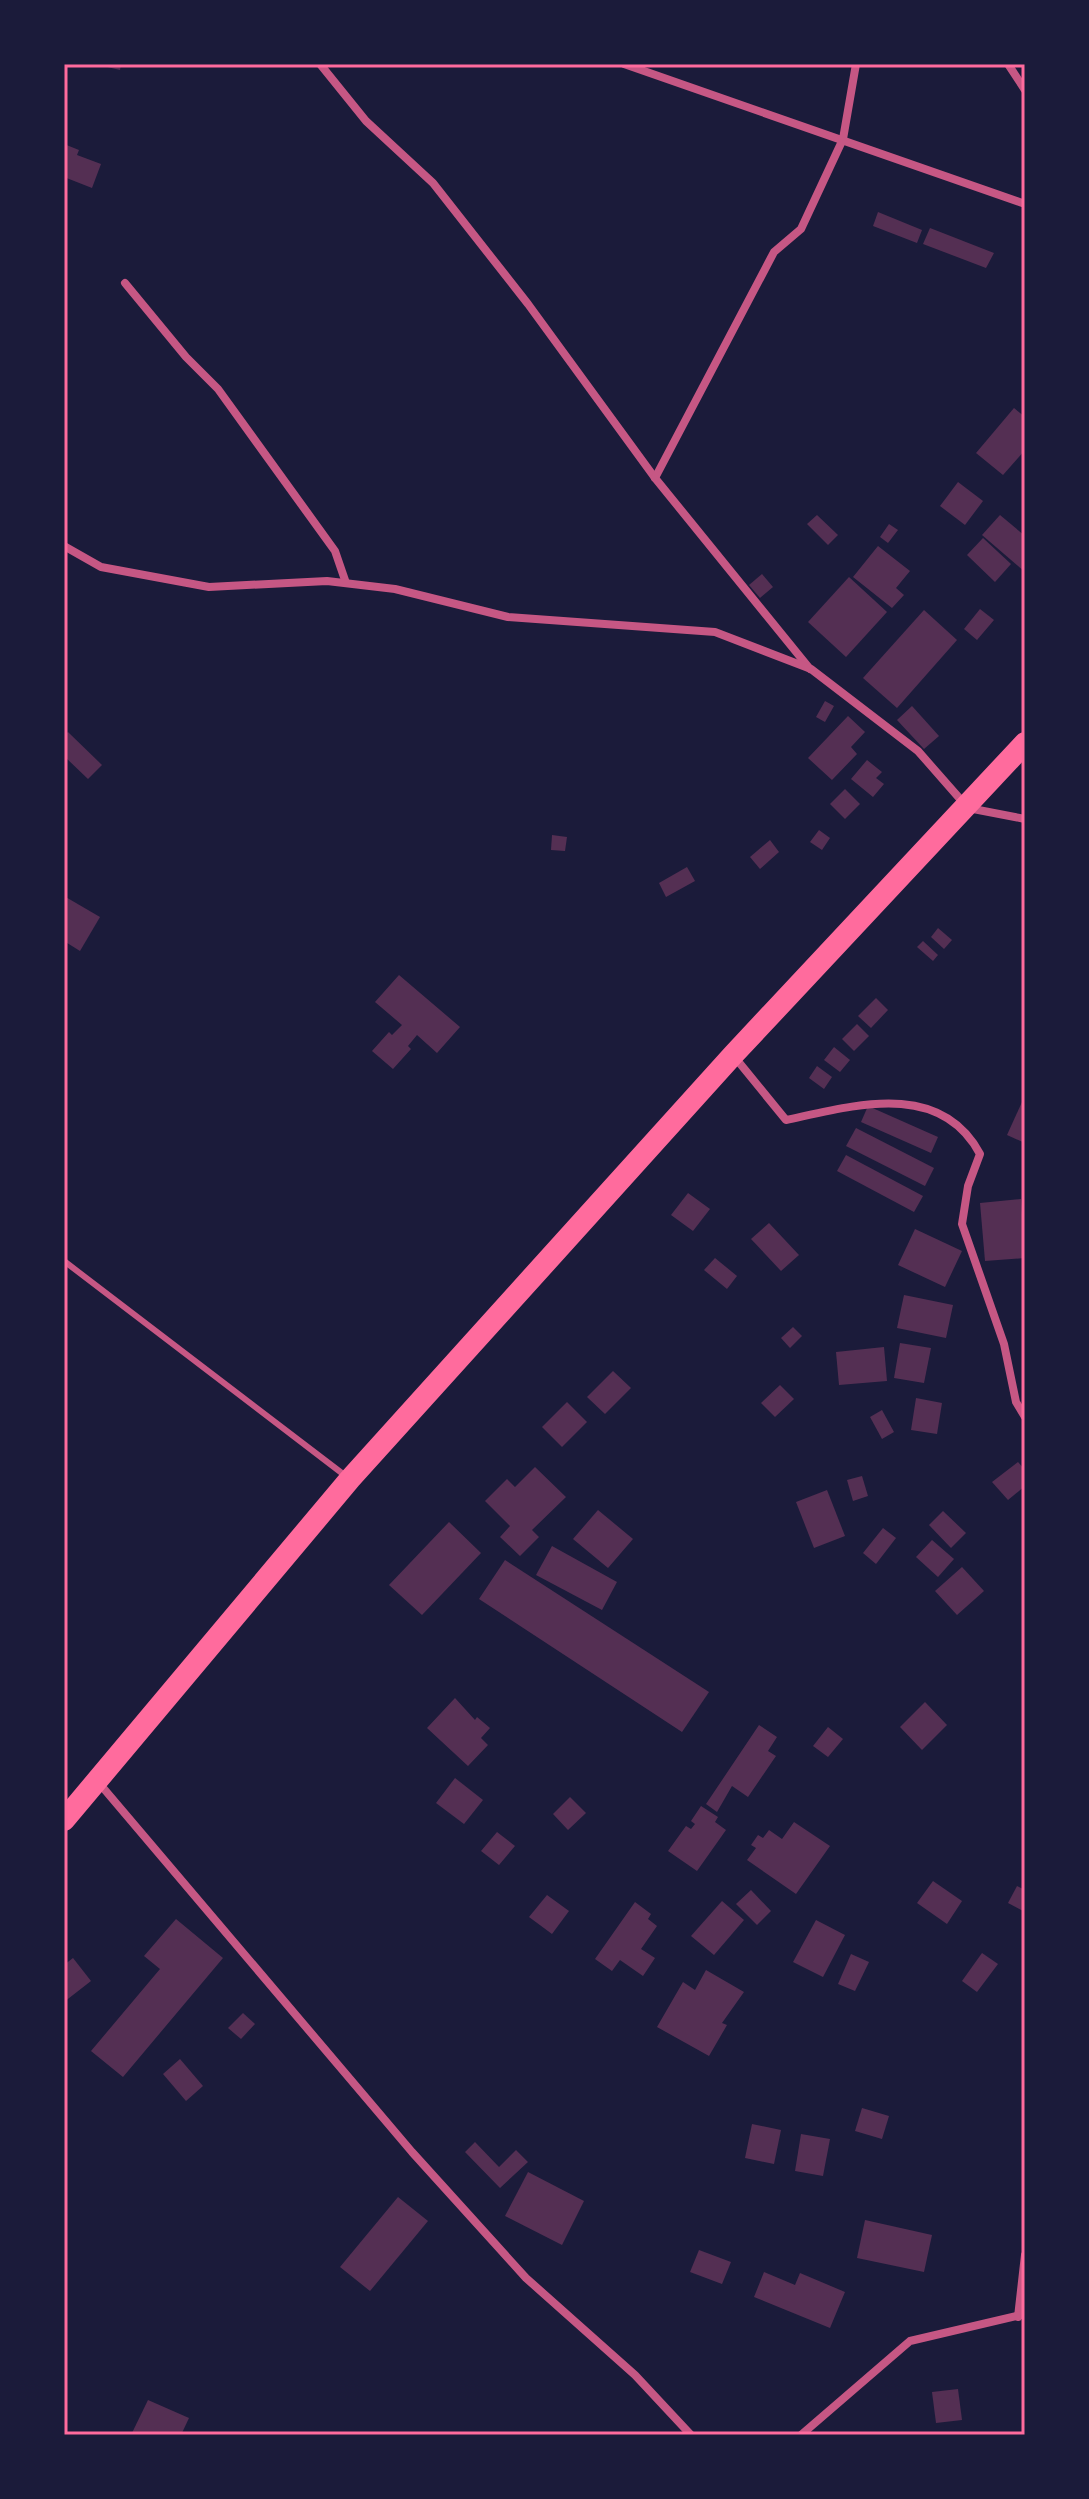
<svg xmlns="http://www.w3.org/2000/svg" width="1089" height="2499" viewBox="0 0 1089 2499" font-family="'Open Sans',sans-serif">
  <rect width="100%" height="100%" fill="#1b1b3a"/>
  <g fill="#542f53">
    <polygon points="95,64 121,64 120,70"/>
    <polygon points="64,144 79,150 77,155 101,164 92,188 64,177"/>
    <polygon points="878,212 922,230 917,243 873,226"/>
    <polygon points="930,228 994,253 986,268 923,244"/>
    <polygon points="1014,408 1025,417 1025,450 1003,475 976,453"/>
    <polygon points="958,482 983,501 965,525 940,506"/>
    <polygon points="817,515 838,535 828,545 807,524"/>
    <polygon points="1000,515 1025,536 1025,572 982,535"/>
    <polygon points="889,524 898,530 888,543 880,537"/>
    <polygon points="983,538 1011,564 995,582 967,555"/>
    <polygon points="878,546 910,571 896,588 904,595 892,608 853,577"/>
    <polygon points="762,574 773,587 760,598 749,585"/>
    <polygon points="849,577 887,612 846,657 808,622"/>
    <polygon points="980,609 994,620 977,640 964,629"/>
    <polygon points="924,610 957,640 897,708 863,678"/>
    <polygon points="825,701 834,706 825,722 816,717"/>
    <polygon points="912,706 939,736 924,749 897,720"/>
    <polygon points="848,716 865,732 851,747 857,754 832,780 808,758"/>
    <polygon points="68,732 102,765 88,779 64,756 64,736"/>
    <polygon points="867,760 882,772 876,778 884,784 873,797 851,779"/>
    <polygon points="845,789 860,804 845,819 830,804"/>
    <polygon points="819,830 830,838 822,850 810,842"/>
    <polygon points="552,835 567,837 565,851 551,850"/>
    <polygon points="770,840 779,852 760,869 750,857"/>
    <polygon points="687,867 695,881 666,897 659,883"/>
    <polygon points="64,896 100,917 80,951 64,941"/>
    <polygon points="938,928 952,940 944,949 931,937"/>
    <polygon points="923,941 938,955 933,961 917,947"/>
    <polygon points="399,975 460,1027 437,1053 417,1035 408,1046 411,1049 393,1069 372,1051 389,1032 392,1035 402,1025 375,1002"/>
    <polygon points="876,998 888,1010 871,1028 858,1016"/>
    <polygon points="857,1024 869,1036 854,1051 842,1039"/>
    <polygon points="834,1047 850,1060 840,1072 824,1060"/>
    <polygon points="817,1066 832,1077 824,1089 809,1078"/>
    <polygon points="1022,1102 1025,1104 1025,1143 1007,1135"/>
    <polygon points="868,1106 938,1137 931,1153 861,1122"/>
    <polygon points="856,1128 934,1168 925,1186 846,1146"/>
    <polygon points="846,1155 923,1196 914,1212 837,1171"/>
    <polygon points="688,1193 710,1209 693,1231 671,1215"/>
    <polygon points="1021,1199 1025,1258 985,1261 980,1203"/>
    <polygon points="769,1223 799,1255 781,1271 751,1239"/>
    <polygon points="915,1229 962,1251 945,1287 898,1265"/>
    <polygon points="715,1258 737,1276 727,1289 704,1270"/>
    <polygon points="904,1295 953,1305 946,1338 897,1328"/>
    <polygon points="793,1327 802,1336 790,1348 781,1338"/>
    <polygon points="900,1343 931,1348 924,1383 894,1378"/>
    <polygon points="884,1347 887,1381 839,1385 836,1352"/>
    <polygon points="613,1371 631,1388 605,1414 587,1397"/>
    <polygon points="780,1385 794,1399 775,1417 761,1403"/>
    <polygon points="916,1398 942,1403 937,1434 911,1430"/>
    <polygon points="567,1402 587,1422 562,1447 542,1427"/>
    <polygon points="882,1410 894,1432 882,1439 870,1417"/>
    <polygon points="1018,1462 1025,1470 1025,1486 1008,1500 992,1482"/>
    <polygon points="535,1467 566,1497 532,1530 539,1537 520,1556 500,1537 510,1526 485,1501 507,1479 515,1487"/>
    <polygon points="862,1476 868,1496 853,1501 847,1480"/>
    <polygon points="827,1490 845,1536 814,1548 796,1502"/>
    <polygon points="598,1510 633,1539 608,1568 573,1539"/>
    <polygon points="943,1511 966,1533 951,1548 929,1525"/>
    <polygon points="449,1522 481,1553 422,1615 389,1585"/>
    <polygon points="883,1528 896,1538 876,1564 863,1553"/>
    <polygon points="932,1540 954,1559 938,1577 916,1557"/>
    <polygon points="552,1546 617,1582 602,1610 536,1575"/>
    <polygon points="505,1560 709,1692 682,1732 479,1599"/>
    <polygon points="962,1567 984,1591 957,1615 935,1591"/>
    <polygon points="455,1698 475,1720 477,1717 490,1728 481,1738 488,1745 468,1766 427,1728"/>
    <polygon points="925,1702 947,1725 922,1750 900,1727"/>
    <polygon points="759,1725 777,1737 768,1751 776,1756 748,1797 732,1786 717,1812 706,1804"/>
    <polygon points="828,1727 843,1739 828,1757 813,1746"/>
    <polygon points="455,1778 483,1800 464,1824 436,1803"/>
    <polygon points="570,1797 586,1813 568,1830 553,1814"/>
    <polygon points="701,1806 718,1817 715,1822 726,1830 697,1871 668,1851 686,1826 691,1829 695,1824 691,1821"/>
    <polygon points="794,1822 830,1846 796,1894 747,1860 756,1848 751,1845 758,1835 763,1838 769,1830 782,1839"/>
    <polygon points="497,1832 515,1846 499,1865 481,1851"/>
    <polygon points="933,1881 962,1901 947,1924 917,1903"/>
    <polygon points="1017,1886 1025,1890 1025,1912 1008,1903"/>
    <polygon points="751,1890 771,1911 757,1925 736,1904"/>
    <polygon points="547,1895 569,1911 552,1934 529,1917"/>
    <polygon points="722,1901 744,1920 714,1955 691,1936"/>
    <polygon points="635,1902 651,1914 648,1919 657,1926 641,1949 655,1958 643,1976 620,1960 612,1971 595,1959"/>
    <polygon points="176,1919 223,1958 123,2077 91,2051 160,1969 144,1956"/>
    <polygon points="816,1920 845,1935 823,1977 793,1962"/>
    <polygon points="982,1953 998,1964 977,1992 962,1981"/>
    <polygon points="851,1954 869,1962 855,1991 838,1984"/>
    <polygon points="73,1958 91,1981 64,2002 64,1965"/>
    <polygon points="706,1970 744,1992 722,2023 727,2025 709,2056 657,2027 683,1982 695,1990"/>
    <polygon points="243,2013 255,2024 241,2039 228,2028"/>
    <polygon points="180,2059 203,2086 186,2101 163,2074"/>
    <polygon points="862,2108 889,2116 882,2139 855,2131"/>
    <polygon points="752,2124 781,2130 774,2164 745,2158"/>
    <polygon points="801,2134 830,2139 823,2176 795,2171"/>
    <polygon points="475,2142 499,2167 516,2150 528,2162 500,2188 465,2152"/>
    <polygon points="528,2172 584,2201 562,2245 505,2216"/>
    <polygon points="398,2197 428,2221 370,2291 340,2267"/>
    <polygon points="865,2220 932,2235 924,2272 857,2258"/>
    <polygon points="699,2250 731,2262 722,2284 690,2272"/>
    <polygon points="764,2272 795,2285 800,2273 845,2292 830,2328 754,2297"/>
    <polygon points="958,2389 962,2420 936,2423 932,2392"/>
    <polygon points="148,2400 189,2418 181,2435 131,2435"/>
  </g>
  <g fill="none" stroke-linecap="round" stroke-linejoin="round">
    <polyline stroke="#c65784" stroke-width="6" points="64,1261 347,1477"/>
    <g stroke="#c65784" stroke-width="8">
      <polyline points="320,64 366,121 433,183 528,304 655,478 810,669"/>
      <polyline points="624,64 1025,204"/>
      <polyline points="1008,64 1025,90"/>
      <polyline points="125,283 186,357 218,389 335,551 346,583"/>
      <polyline points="655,478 774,252 801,229 843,139 856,64"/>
      <polyline points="64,546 101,567 209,587 327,581 395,589 508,617 715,632 811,669 918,751 968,808 1025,819"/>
      <path d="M733 1055 786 1120C852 1106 940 1079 980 1154L968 1186 962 1224 1004 1344 1016 1402 1025 1417"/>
      <polyline points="99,1783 412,2152 526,2278 635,2375 691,2435"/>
      <polyline points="1018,2317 1025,2255"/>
      <polyline points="801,2435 910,2341 1025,2314"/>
    </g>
    <polyline stroke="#ff6b9d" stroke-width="22" points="64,1820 350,1479 733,1055 1025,743"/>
  </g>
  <rect width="1089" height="2499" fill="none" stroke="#1b1b3a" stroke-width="132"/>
  <rect x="66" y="66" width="957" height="2367" fill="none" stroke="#ff6b9d" stroke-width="3"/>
</svg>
